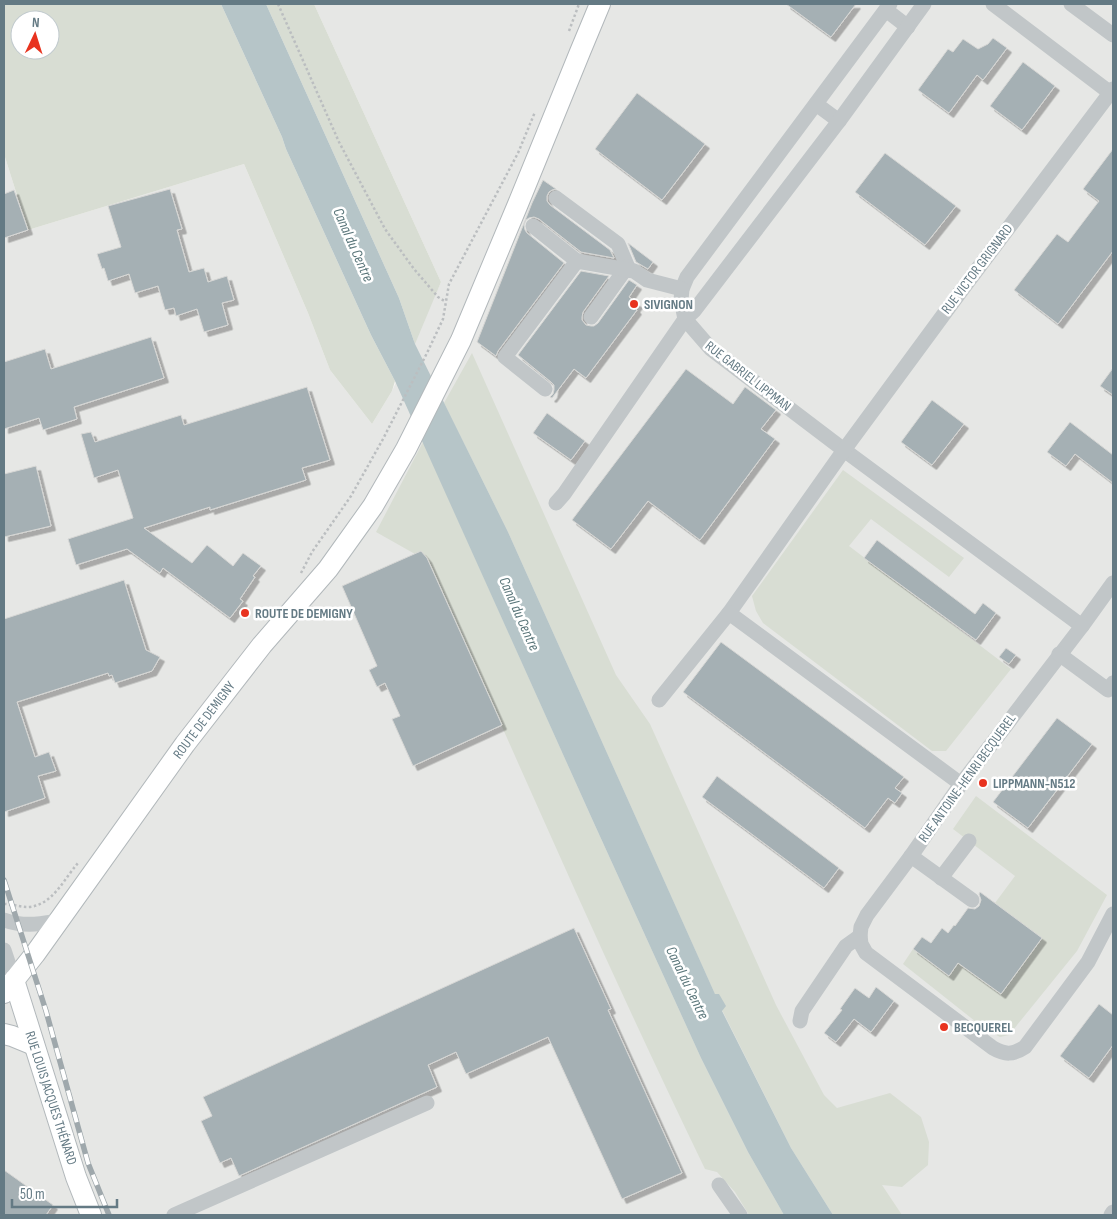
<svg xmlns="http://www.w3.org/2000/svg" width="1117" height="1219" viewBox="0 0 1117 1219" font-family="'Sofia Sans Condensed',sans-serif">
  <defs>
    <filter id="shadow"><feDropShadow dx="4.5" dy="4.5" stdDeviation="0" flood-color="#0004"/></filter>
  </defs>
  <rect width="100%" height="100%" fill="#f6f5f2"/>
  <polygon fill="#e6e7e5" points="314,4 1113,4 1113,1215 4,1215 4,154 28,230 244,164 308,313 330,370 372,424 392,391 441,282"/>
  <g fill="#d8ddd3" fill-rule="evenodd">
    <path d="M4 4H221L282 137 286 149 371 335 395 381 392 391 372 424 330 370 308 313 244 164 28 230 4 154ZM20 20H50V50H20Z"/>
    <polygon points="266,4 314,4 441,282 415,344 399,298"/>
    <polygon points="472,353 616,675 650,724 776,1005 824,1095 837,1108 890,1093 921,1117 929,1142 928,1165 902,1187 882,1185 902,1215 833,1215 791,1148 722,1010 508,532 444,403"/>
    <path d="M423 442 593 821 701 1058 748 1152 784 1215H749L735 1192 717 1172 705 1169C607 967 518 762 427 558L421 551 415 554 376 532Z"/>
    <polygon points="843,470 964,558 949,577 871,519 849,546 1011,669 946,751 932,751 763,623 756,611 752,596"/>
    <polygon points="976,796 1107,895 1077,951 1009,1035 1000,1037 985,1029 903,964 913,949 948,975 958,963 1001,994 1042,938 995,903 1015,876 953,829"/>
  </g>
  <polygon fill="#b6c5c8" points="221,4 266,4 399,298 415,344 508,532 715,994 719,994 726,1006 722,1011 791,1148 833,1215 784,1215 748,1152 701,1058 593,821 395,381 371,335 286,149 282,137"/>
  <g fill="#a5b0b4" stroke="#d7d7d5" filter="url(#shadow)">
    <polygon points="786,4 856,4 831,37"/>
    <polygon points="993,38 1007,48 983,80 977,75 949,113 918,90 948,49 953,52 963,39 978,49 988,44"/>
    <polygon points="1023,62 1055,86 1022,130 990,106"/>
    <polygon points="637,93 705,144 662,200 595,149"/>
    <polygon points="1113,149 1113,251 1058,324 1014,290 1057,234 1068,242 1099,201 1083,189"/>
    <polygon points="885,153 956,206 925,245 855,192"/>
    <polygon points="543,180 556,189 552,190 549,192 547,196 547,201 550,205 610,250 614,258 581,252 539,219 534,217 529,218 526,220 524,225 525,230 527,233 564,263 498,351 496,356 477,342 532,203"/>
    <polygon points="170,189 182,229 177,230 189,272 204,268 208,282 227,276 234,300 222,303 228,325 204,332 197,309 176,316 174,308 165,310 158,286 135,293 129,274 108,281 104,268 102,269 97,254 121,247 108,206"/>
    <polygon points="14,190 28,230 4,238 4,194"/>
    <polygon points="628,243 653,262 648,269 636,262"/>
    <polygon points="581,271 609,276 583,312 582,317 582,320 586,325 591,326 594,326 598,323 629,280 637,285 629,297 638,304 635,308 637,310 586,378 574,369 552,398 550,397 553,394 554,390 554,385 551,382 518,355"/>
    <polygon points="151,337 164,378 74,407 77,419 43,430 39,418 4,429 4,362 45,349 51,369"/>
    <polygon points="1113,368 1113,395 1100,386"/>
    <polygon points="686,369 733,404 745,387 776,410 761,429 775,439 700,540 648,501 611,549 572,520"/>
    <polygon points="307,387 330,460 302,468 306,480 210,510 210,507 144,528 192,563 207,545 233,566 243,553 261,566 253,576 255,577 240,599 243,601 230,618 163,568 160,573 127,549 76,565 68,539 133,518 118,470 94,478 81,434 91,432 95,442 181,415 184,425"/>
    <polygon points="932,400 964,424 932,465 901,442"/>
    <polygon points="547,413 585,441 571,460 533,433"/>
    <polygon points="1070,422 1113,455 1113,483 1075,454 1066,466 1047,452"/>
    <polygon points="36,466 51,526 4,537 4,474"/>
    <polygon points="877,540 975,614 983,603 996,613 976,640 864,558"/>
    <polygon points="421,551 427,558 502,725 413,766 392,719 400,716 385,683 377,687 369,670 377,666 342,586"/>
    <polygon points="124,580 146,650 160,657 152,671 115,683 112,675 109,676 108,673 17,702 35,757 49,752 56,771 38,776 45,798 4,812 4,619"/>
    <polygon points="721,642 904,777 895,788 902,793 895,803 888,798 865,828 683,692"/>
    <polygon points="1006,648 1016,655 1009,664 999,657"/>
    <polygon points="1057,718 1092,744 1028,828 993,802"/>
    <polygon points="717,776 839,868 824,888 702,797"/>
    <polygon points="980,892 1042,938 1001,994 958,963 949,976 913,949 922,937 931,943 942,928 948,933 954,925 955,926 968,908 975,909 979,906 981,900 979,894"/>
    <polygon points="574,928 611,1009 608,1010 682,1173 622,1199 548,1037 466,1074 456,1052 428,1065 437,1087 239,1176 231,1158 220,1163 201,1121 212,1116 203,1097"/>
    <polygon points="876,987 894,1001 871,1032 854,1019 836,1042 824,1033 842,1010 840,1009 855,988 869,998"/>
    <polygon points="1099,1004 1113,1015 1113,1045 1089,1078 1060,1056"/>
    <polygon points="4,1170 53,1205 46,1215 4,1215"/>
  </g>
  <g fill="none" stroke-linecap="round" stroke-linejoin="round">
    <defs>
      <g id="major">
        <polyline points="14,980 76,1177 91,1215"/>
        <polyline points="4,993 35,954 185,744 262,645 328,569 373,506 406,449 461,340 518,204 580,52 600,4"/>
        <polyline points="4,1034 12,1036 34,1045"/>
      </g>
    </defs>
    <use href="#major" stroke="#b2b8bb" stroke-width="22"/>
    <g stroke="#bbbec0" stroke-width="2.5" stroke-dasharray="2.5 2.5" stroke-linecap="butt">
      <polyline points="278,4 339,142 385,229 414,269 438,297 446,302"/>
      <polyline points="569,31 579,4"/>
      <polyline points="301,573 312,552 351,496 383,439 427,353 443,319 449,284 518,153 535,112"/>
      <path d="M4 904C12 904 20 907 28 907 52 906 64 879 78 863"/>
    </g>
    <g stroke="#c1c6c8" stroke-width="15">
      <polyline points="890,4 687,277 682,289 681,300 685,319 711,349 844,450 1082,626 1113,583"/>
      <polyline points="993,4 1113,95"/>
      <polyline points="1071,4 1113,35"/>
      <polyline points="886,10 908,27"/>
      <polyline points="816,104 839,121"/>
      <polyline points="556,198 618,244 629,270"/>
      <polyline points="533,226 577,261"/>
      <polyline points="591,317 627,267"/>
      <polyline points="545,389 505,357 577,261 634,271 647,280 682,289"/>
      <polyline points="556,503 564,494 685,319 694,311 839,121 924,4"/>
      <polyline points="729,613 844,450 958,295 1113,89"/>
      <path d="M1082 626 961 784 911 856 867 915 861 927 860 936 861 944 866 953 993 1048C1005 1055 1013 1055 1025 1047L1088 962 1113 914"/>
      <polyline points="1059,654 1108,690 1113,683"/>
      <polyline points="659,700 729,613 961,784"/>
      <polyline points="911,856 972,900"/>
      <polyline points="941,878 969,841"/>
      <path d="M4 920C24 927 39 924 59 921"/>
      <polyline points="4,950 14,980"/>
      <polyline points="800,1021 802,1011 846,946 860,936"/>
      <polyline points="719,1185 740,1215"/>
      <polyline points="174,1215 427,1103"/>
      <polyline points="1111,1215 1113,1212"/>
    </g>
    <use href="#major" stroke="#fff" stroke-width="20"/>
    <defs>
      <polyline id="rail" points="4,880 46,1011 88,1163 109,1215"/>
    </defs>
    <use href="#rail" stroke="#9fa8ac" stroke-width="5.5"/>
    <use href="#rail" stroke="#fff" stroke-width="4" stroke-dasharray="11" stroke-linecap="butt"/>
  </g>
  <g fill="#e8331f" stroke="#fff" stroke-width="2">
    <circle cx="634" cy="304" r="5"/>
    <circle cx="245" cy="613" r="5"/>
    <circle cx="983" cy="783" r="5"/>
    <circle cx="944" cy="1027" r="5"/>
  </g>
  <g text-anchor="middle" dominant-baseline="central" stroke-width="5" stroke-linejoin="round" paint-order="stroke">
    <g font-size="14" fill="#647a84" stroke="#fff">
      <text transform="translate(977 269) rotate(-53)">RUE VICTOR GRIGNARD</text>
      <text transform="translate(748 376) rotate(38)">RUE GABRIEL LIPPMAN</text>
      <text transform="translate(204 720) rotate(-53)">ROUTE DE DEMIGNY</text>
      <text transform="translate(967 778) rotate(-54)">RUE ANTOINE-HENRI BECQUEREL</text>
      <text transform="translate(51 1098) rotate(72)">RUE LOUIS JACQUES THÉNARD</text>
    </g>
    <g font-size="14" font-weight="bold" fill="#647a84" stroke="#fff" text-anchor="start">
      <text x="644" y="304">SIVIGNON</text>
      <text x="255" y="613">ROUTE DE DEMIGNY</text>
      <text x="993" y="783">LIPPMANN-N512</text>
      <text x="954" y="1027">BECQUEREL</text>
    </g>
    <g font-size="15" font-style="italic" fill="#5a767a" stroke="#fff">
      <text transform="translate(353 245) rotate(66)">Canal du Centre</text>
      <text transform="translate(519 614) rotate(66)">Canal du Centre</text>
      <text transform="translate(687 983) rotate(64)">Canal du Centre</text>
    </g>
  </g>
  <rect width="1117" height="1219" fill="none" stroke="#647a84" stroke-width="10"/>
  <g transform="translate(35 35) rotate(4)"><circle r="24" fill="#ffffff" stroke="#c1cace"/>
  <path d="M0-4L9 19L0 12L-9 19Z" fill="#e8331f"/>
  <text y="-8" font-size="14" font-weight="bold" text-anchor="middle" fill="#647a84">N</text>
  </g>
  <path d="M12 1199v8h105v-8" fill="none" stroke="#647a84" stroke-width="2.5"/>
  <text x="20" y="1199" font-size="15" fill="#647a84" stroke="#ffffff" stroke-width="4" paint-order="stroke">50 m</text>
</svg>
